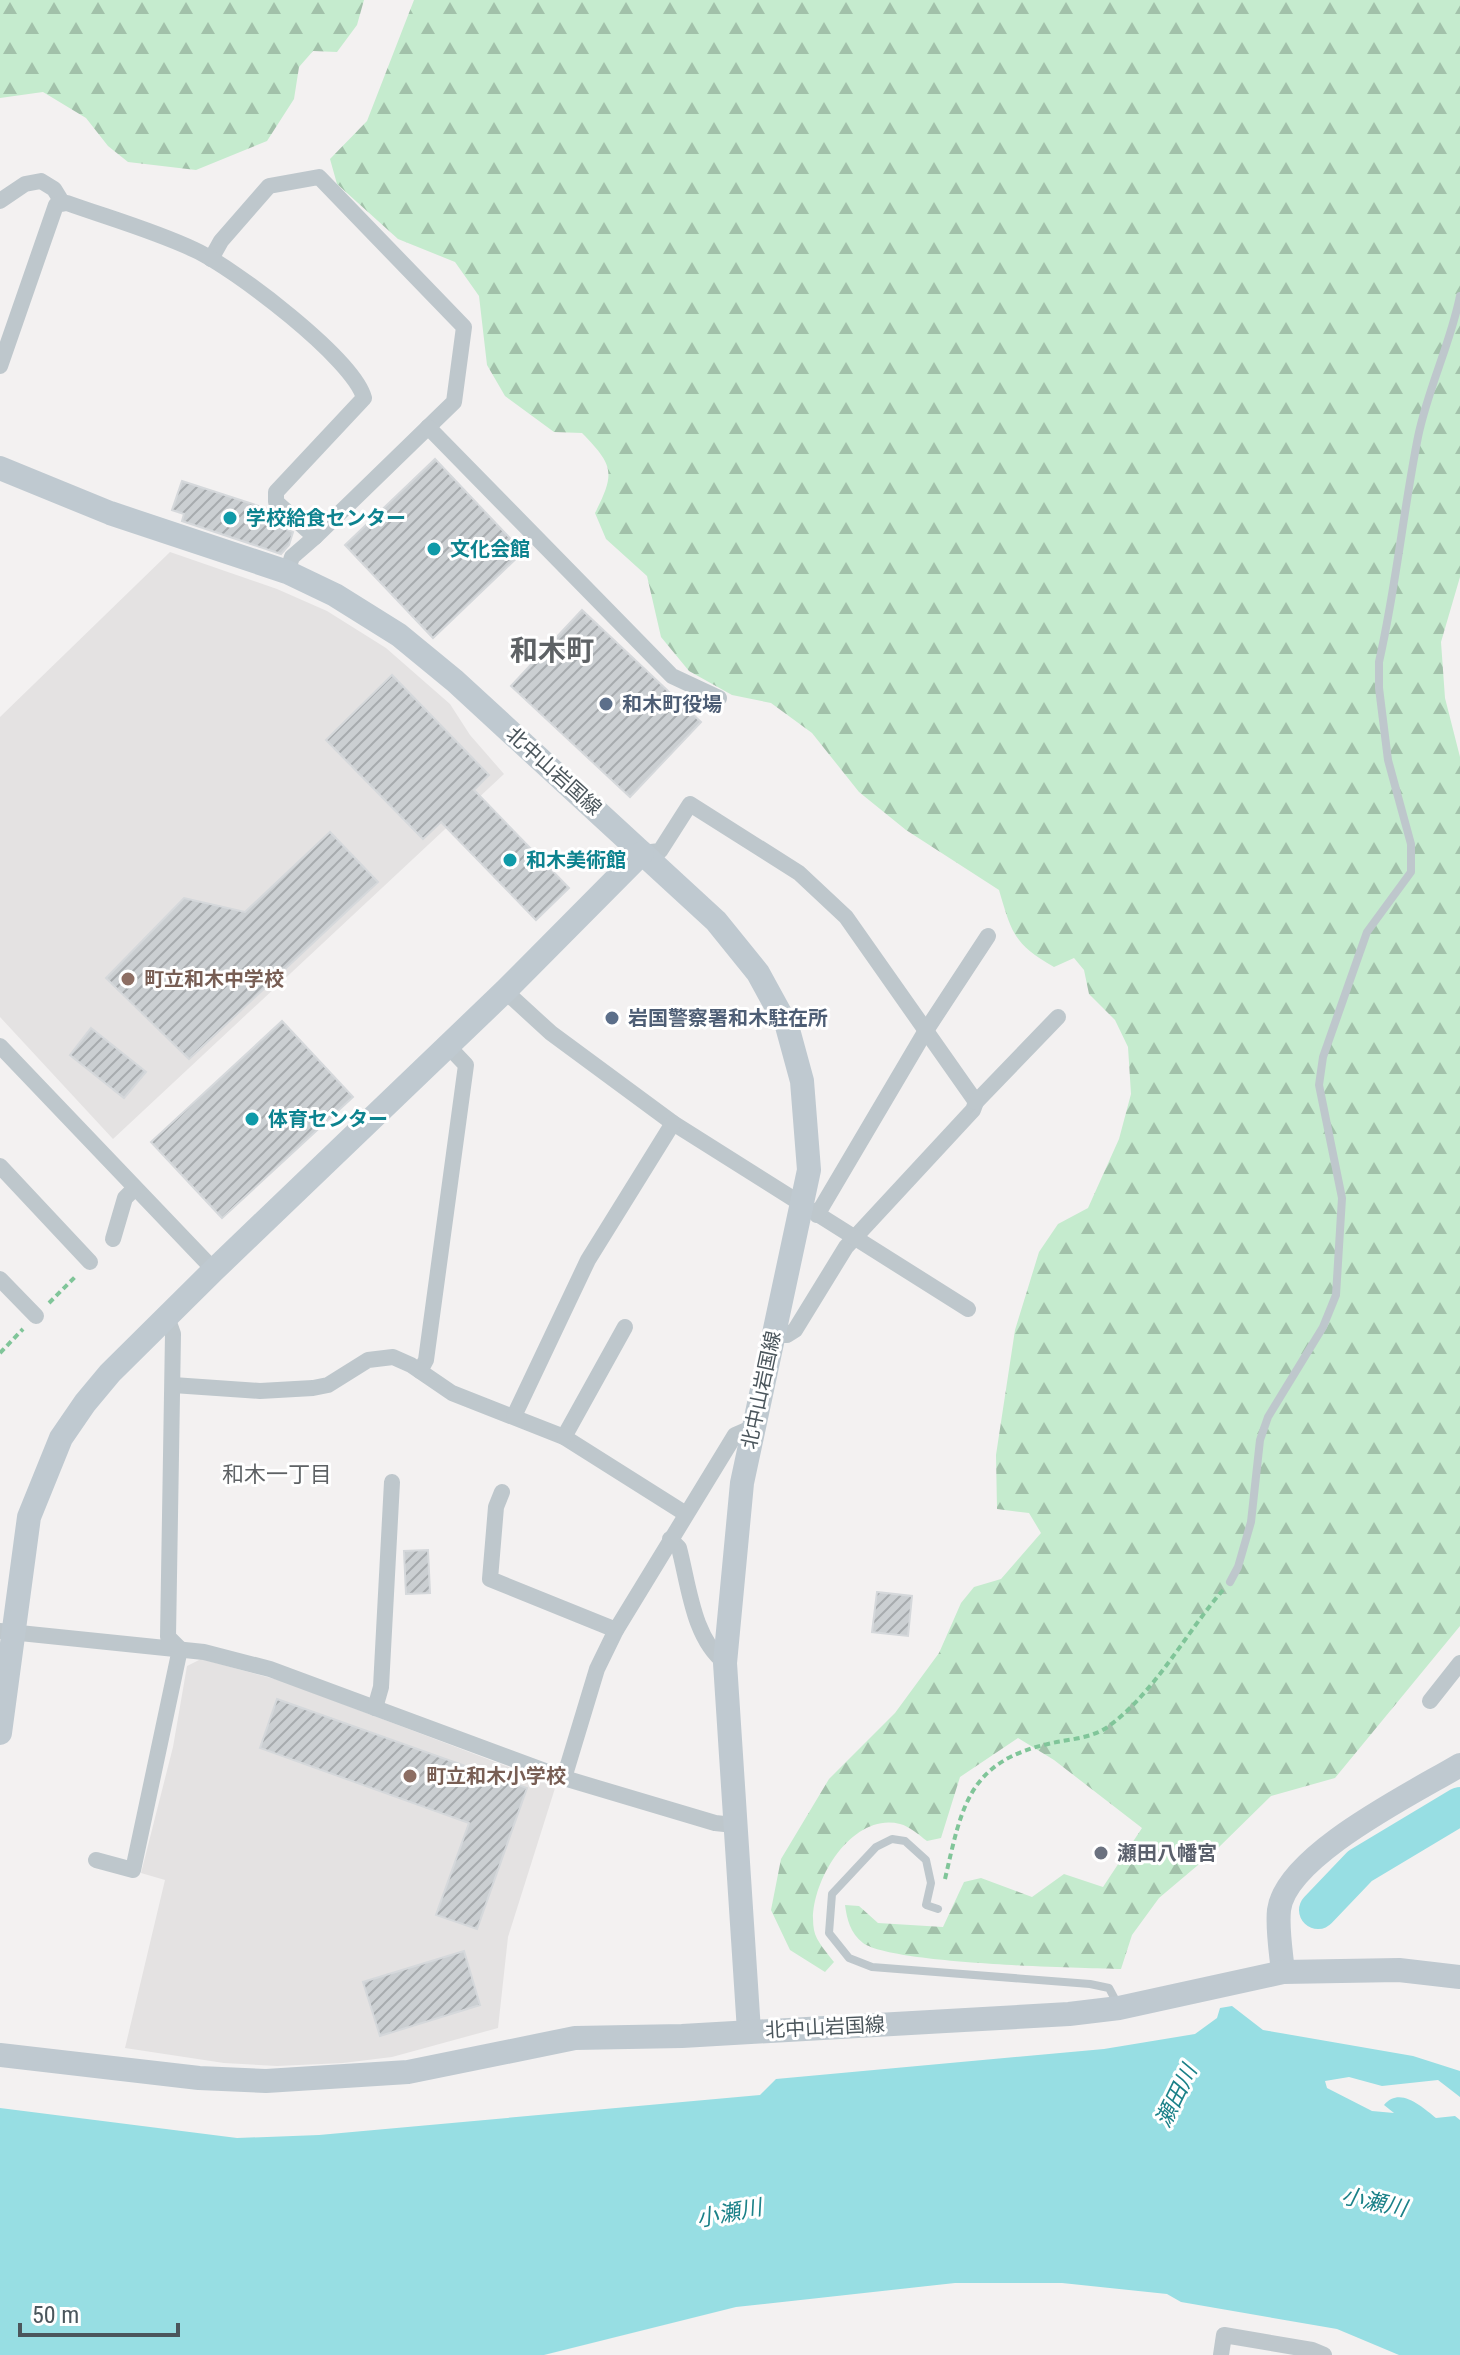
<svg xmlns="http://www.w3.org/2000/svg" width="1460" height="2355" viewBox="0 0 1460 2355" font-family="'Roboto Condensed','Noto Sans JP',sans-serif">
  <defs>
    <pattern id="forest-firs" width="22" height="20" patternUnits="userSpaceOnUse" patternTransform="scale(2)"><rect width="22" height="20" fill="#c5ebce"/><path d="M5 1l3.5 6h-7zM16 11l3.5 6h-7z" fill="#a2c1aa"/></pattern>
    <pattern id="building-hatch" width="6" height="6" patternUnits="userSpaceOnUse" patternTransform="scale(2)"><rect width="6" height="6" fill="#cbcfd2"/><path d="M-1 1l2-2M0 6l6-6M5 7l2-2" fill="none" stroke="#a7abae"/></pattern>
  </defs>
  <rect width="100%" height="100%" fill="#f3f1f1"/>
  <g fill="#e4e2e2">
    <polygon points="170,552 277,589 327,611 386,648 450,704 470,735 504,774 113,1139 0,1017 0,717"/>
    <polygon points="201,1659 282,1681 556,1785 508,1937 498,2028 392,2057 343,2063 277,2066 224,2063 125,2048 165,1880 141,1873 173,1747 187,1666"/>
  </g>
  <g fill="url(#forest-firs)">
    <polygon points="0,0 364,0 357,25 337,52 313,51 299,67 294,99 267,141 196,170 128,162 108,146 86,118 43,92 0,98"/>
    <path d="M414 0H1460V577L1441 642 1445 698 1460 757V1626L1335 1778 1271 1796 1217 1849 1159 1898 1132 1935 1121 1969C1077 1968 892 1964 863 1943 850 1933 847 1919 845 1905L859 1906 878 1923 943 1927 964 1882 981 1878 1032 1897 1064 1874 1103 1887 1142 1828 1054 1760 1018 1738 960 1777 941 1838 927 1841C919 1835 909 1826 900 1824 850 1811 806 1888 814 1930 816 1941 827 1953 834 1962L825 1972 790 1950 771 1910 781 1859 829 1779 895 1713 939 1653 961 1603 974 1587 1001 1579 1041 1533 1029 1513 997 1509 996 1455 1015 1330 1039 1252 1058 1224 1088 1208 1119 1139 1131 1094 1128 1047 1115 1020 1089 994 1084 970 1074 958 1054 967C1014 944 1012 934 999 890L906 830 859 792 812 733 771 703 732 695 689 671 661 637 647 576 606 539 595 513C616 472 613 465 582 433L554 432 505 396 487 365 479 296 455 262 398 239 337 184 330 159 367 121Z"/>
  </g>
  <path fill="#97dee3" d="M1232 2006 1263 2030 1413 2056 1460 2071V2097L1438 2080 1382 2086 1349 2077 1325 2081 1327 2088 1372 2111 1394 2113 1384 2105C1400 2086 1422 2107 1436 2118L1455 2116 1460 2120V2355H1399L1337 2329 1181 2302 1167 2294 1062 2283H955L736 2307 544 2355H0V2108L237 2138 319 2135 760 2095 776 2079 1104 2049 1195 2034 1217 2018 1220 2008Z"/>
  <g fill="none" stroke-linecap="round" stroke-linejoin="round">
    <polyline stroke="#97dee3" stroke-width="38" points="1318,1910 1360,1866 1460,1806"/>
  </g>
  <g fill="url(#building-hatch)" stroke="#d5d8db" stroke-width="2">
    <polygon points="435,459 523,552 433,638 345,545"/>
    <polygon points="182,481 268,509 278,518 276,525 293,532 289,545 281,554 182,521 184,514 172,510"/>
    <polygon points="582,610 701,722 630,797 511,686"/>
    <polygon points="392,675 489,775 474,790 569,888 536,920 441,822 423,839 326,740"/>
    <polygon points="330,832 378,882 189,1059 106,978 184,898 245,912"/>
    <polygon points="282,1021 353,1097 222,1218 151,1142"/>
    <polygon points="91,1028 146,1072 124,1098 70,1055"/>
    <polygon points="428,1550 430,1593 406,1594 404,1551"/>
    <polygon points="877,1592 912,1596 908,1636 872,1632"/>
    <polygon points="277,1699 527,1788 477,1929 436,1915 469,1823 260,1748"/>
    <polygon points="464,1951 480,2005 380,2036 363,1982"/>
  </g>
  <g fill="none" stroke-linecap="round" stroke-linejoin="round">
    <g stroke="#80c599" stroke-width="4" stroke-dasharray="6 4" stroke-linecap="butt">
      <polyline points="49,1303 77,1275"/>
      <polyline points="0,1353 23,1329"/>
      <path d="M945 1879C962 1806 968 1761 1052 1743 1071 1739 1093 1738 1109 1726 1156 1691 1185 1634 1223 1590"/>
    </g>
    <g stroke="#bec7cc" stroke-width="8">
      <path d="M1230 1582 1238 1567 1251 1522 1260 1440 1268 1417 1323 1327 1336 1295 1342 1198 1319 1085 1323 1057 1367 932 1411 872V844L1388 760 1379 688V662C1396 588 1403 512 1418 437 1428 388 1450 345 1460 296"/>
      <polyline points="938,1909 926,1905 931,1883 926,1860 905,1841 892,1839 876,1847 832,1894 829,1933 849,1958 872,1967 1090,1984 1109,1988 1117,2003"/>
    </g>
    <g stroke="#bec7cc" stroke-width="16">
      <polyline points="0,201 25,184 41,181 54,189 62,202"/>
      <polyline points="211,259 221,241 269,186 319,177 464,327 454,402 315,537"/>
      <path d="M0 366 56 205 67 203C109 218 155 231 195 250 234 268 354 359 364 398L276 492V502L315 537 292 557 287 572"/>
      <polyline points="428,427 672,676 719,698"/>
      <polyline points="642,853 660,851 690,804 799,873 846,917 976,1102 973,1110 846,1247 795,1330 787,1335 773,1335"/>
      <polyline points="505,991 551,1033 673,1123 968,1309"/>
      <polyline points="0,1046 214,1270"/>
      <polyline points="976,1102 1058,1017"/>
      <polyline points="0,1166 90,1262"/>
      <polyline points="817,1215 925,1032 988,936"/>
      <polyline points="113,1239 125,1198 135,1188"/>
      <polyline points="0,1279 36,1316"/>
      <polyline points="420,1371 426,1360 466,1065 448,1046"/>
      <polyline points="173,1385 260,1391 313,1388 328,1385 368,1360 393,1357 411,1365 452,1393 564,1437 686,1514"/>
      <polyline points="514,1416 588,1260 673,1123"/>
      <polyline points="564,1437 625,1327"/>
      <polyline points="502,1492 496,1507 490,1579 616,1630"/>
      <path d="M670 1539 679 1548C689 1586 693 1638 725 1663"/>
      <polyline points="0,1631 204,1652 270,1669 564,1778 715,1823 734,1825"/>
      <polyline points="1430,1701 1460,1663"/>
      <polyline points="375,1708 381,1687 392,1482"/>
      <polyline points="564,1778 597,1669 616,1630 735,1435 751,1428"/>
      <polyline points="96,1860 133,1870 180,1649 168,1637 173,1334 167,1317"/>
      <polyline points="1221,2355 1224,2335 1312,2350 1324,2355"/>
    </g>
    <g stroke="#bfc9d0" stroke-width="24">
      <polyline points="0,468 110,513 287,572 335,595 399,635 455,681 716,921 758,973 787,1026 802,1081 809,1170 742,1483 725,1663 749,2031"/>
      <polyline points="0,1733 29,1517 61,1438 85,1403 110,1373 214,1270 505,991 642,853"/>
      <path d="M1283 1972C1281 1952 1277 1929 1279 1910 1286 1855 1415 1792 1460 1765"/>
      <polyline points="0,2055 199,2078 266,2081 408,2072 575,2038 682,2036 1069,2014 1119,2008 1283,1972 1399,1970 1460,1977"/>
    </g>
  </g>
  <g fill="#0f9aa8" stroke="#fff" stroke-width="3">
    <circle cx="230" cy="518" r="8"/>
    <circle cx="434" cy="549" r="8"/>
    <circle cx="510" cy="860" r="8"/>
    <circle cx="252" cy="1119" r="8"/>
  </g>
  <g fill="#5c6f8a" stroke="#fff" stroke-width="3">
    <circle cx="606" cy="704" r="8"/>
    <circle cx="612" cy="1018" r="8"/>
  </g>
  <g fill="#8d6e63" stroke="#fff" stroke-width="3">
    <circle cx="128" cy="979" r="8"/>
    <circle cx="410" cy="1776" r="8"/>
  </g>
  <circle fill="#6b7280" stroke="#fff" stroke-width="3" cx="1101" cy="1853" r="8"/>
  <g text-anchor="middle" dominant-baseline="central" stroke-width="6" stroke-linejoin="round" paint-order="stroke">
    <g font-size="20" font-weight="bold" fill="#0d838f" stroke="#fff" text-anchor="start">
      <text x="246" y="518">学校給食センター</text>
      <text x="450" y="549">文化会館</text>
      <text x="526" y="860">和木美術館</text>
      <text x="268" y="1119">体育センター</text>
    </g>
    <g font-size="20" font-weight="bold" fill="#4e5e75" stroke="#fff" text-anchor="start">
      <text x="622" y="704">和木町役場</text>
      <text x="628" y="1018">岩国警察署和木駐在所</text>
    </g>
    <g font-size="20" fill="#4b565c" stroke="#fff">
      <text transform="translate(554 771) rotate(42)">北中山岩国線</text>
      <text transform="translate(761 1390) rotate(-78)">北中山岩国線</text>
      <text transform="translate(825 2027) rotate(-3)">北中山岩国線</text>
    </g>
    <g font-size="20" font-weight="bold" fill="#785e54" stroke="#fff" text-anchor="start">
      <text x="144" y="979">町立和木中学校</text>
      <text x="426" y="1776">町立和木小学校</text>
    </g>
    <g font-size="20" font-weight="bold" fill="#5b616d" stroke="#fff" text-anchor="start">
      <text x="1117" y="1853">瀬田八幡宮</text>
    </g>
    <g font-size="22" fill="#5e6265" stroke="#fff">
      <text x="277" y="1474">和木一丁目</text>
    </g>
    <g font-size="22" font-style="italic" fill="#1b8188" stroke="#fff">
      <text transform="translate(1176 2096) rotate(-64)">瀬田川</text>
      <text transform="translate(1374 2202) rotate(12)">小瀬川</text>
      <text transform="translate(729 2213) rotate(-11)">小瀬川</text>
    </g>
    <g font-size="28" font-weight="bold" fill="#5e6265" stroke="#fff">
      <text x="552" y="650">和木町</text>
    </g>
  </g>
  <path d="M20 2323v12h158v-12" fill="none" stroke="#4b565c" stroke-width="4"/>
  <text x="32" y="2323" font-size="24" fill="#4b565c" stroke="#ffffff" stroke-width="6" paint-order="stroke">50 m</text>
</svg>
